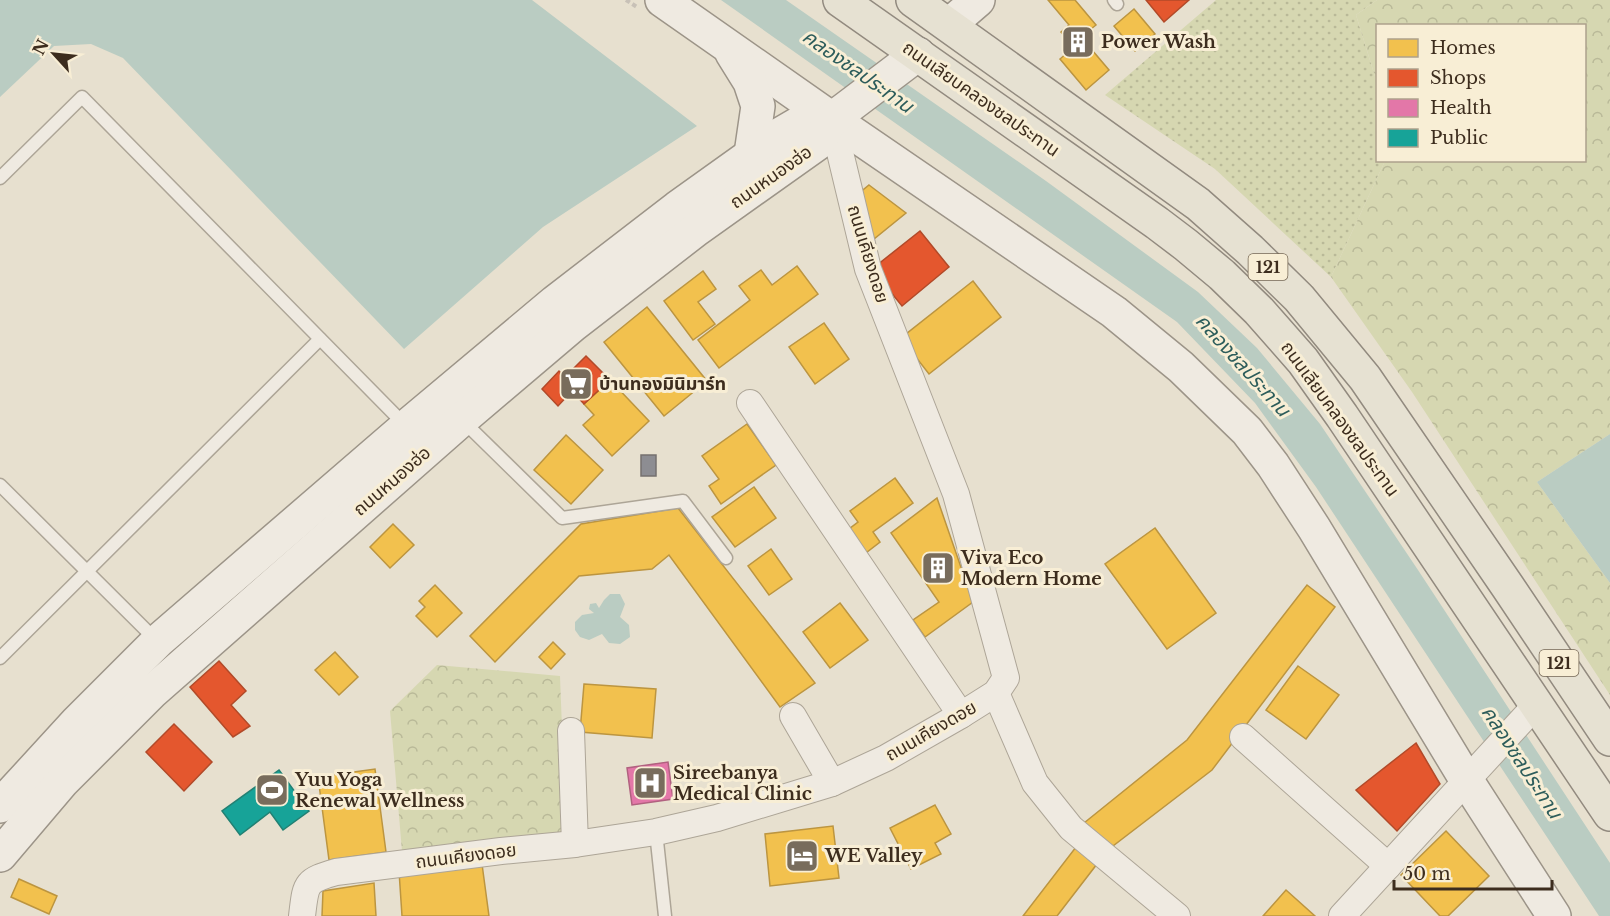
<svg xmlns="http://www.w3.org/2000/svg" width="1610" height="916" viewBox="0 0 1610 916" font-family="'Libre Baskerville','Noto Sans Thai',serif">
  <defs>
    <pattern id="grass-dots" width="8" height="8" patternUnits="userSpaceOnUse" patternTransform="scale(1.5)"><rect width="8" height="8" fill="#d6d7b1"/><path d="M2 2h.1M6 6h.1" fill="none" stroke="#b9b998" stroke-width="1.8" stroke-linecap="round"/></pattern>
    <pattern id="forest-crowns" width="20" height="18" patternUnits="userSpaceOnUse" patternTransform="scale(1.5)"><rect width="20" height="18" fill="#d6d7b1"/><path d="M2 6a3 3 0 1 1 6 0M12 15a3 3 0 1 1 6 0" fill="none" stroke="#b9b998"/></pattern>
  </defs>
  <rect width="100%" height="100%" fill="#e7e0cf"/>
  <polygon fill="url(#grass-dots)" points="1216,0 1377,0 1356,15 1377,83 1378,160 1385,161 1331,277 1215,169 1105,95"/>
  <g fill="url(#forest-crowns)">
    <polygon points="1377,0 1610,0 1610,434 1537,482 1610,583 1610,695 1412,392 1331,277 1385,161 1584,160 1584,26 1378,26 1377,83 1356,15"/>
    <polygon points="437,665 560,676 566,833 402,851 390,711"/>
  </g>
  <g fill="#baccc2">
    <polygon points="0,0 532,0 697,126 543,227 404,349 123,58 91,44 54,46 0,97"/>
    <polygon points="721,0 786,0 1046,181 1198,292 1257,348 1320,424 1418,570 1610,863 1610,916 1599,916 1316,487 1255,403 1177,322"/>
    <polygon points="1610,434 1610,583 1537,482"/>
    <polygon points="610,594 620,594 625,604 620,617 629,625 630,637 620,644 609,643 602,634 589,640 580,637 575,630 575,622 582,615 594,613 589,609 590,604 596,603 599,608 604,600"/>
  </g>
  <g fill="#f2c14e" stroke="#bc9540" stroke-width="1.5">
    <polygon points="1048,0 1075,0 1096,25 1081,37 1109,70 1086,90 1060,59 1074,47 1061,32 1069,25"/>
    <polygon points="1134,9 1155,34 1135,51 1114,26"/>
    <polygon points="869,185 906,213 874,239 858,194"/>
    <polygon points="797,266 818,294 719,368 698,340 750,300 739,286 761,270 772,285"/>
    <polygon points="703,271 716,289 698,302 715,324 693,340 664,301"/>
    <polygon points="973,281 1001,317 929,374 901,338"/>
    <polygon points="647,307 707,381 664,416 604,342"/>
    <polygon points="824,323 849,359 815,384 789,347"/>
    <polygon points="610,380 649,421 612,456 583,425 594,415 584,404"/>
    <polygon points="747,424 776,465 721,504 709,486 719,479 702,456"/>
    <polygon points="566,435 603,470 571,504 534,470"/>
    <polygon points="895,478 913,503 873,532 880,542 862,556 845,532 858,522 850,511"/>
    <polygon points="754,487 776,518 735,547 712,517"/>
    <polygon points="937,498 973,602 925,637 913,620 939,602 891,533"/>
    <polygon points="678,508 815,683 780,707 669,555 652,569 579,576 495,662 470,636 581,524"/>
    <polygon points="393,524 414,545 390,568 370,547"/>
    <polygon points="1155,528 1216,613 1167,649 1105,564"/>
    <polygon points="771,549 792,579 769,595 748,566"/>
    <polygon points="435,585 462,613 437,637 416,616 425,607 419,601"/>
    <polygon points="1307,585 1335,607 1212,770 1109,849 1084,823 1187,740"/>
    <polygon points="840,603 868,640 830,668 803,632"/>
    <polygon points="553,642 565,654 551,669 539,657"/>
    <polygon points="335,652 358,677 339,695 315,670"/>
    <polygon points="1298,666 1339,695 1306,739 1266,710"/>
    <polygon points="584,684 656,689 652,738 580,732"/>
    <polygon points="375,769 386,852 329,860 318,777"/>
    <polygon points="935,805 951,834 935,843 941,854 911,869 890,828"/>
    <polygon points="833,826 839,878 770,886 765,834"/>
    <polygon points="1446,831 1489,876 1448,916 1440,916 1401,875"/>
    <polygon points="1076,847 1097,864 1057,916 1023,916"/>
    <polygon points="482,864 489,916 402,916 399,871"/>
    <polygon points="19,879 57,896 49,914 11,897"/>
    <polygon points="374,883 376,916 322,916 323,891"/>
    <polygon points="1286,890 1315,916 1263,916"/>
  </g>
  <g fill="#e4572e" stroke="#b24a29" stroke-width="1.5">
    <polygon points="1146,0 1189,0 1164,22"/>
    <polygon points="920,231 949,267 902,306 872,269"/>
    <polygon points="586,356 610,380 584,404 572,391 558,406 542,389 559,371 565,377"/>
    <polygon points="219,661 246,691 231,705 250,726 233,737 190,687"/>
    <polygon points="174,724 212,762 184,791 146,752"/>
    <polygon points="1416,743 1440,784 1397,831 1356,790"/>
  </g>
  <polygon fill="#e377a8" stroke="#b1617f" stroke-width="1.5" points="668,762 673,799 632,805 627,768"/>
  <polygon fill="#17a398" stroke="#228073" stroke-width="1.5" points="279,770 309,811 283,830 270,812 240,835 222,811"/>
  <rect fill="#8d8d92" stroke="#75706f" stroke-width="1.5" x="641" y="455" width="15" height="21"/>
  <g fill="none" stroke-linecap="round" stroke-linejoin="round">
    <defs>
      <g id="lane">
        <polyline points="1114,0 1117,4"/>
        <polyline points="0,178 82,97 406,426"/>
        <polyline points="463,421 562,518 683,501 726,558"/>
        <polyline points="0,485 157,641"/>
        <polyline points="0,658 320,339"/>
        <polyline points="656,832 665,916"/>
      </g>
      <g id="street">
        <polyline points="750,403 961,715"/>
        <polyline points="996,693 1035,783 1071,828 1177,916"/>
        <polyline points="793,716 832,783"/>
        <polyline points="571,731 575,844"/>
        <polyline points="1243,737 1388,866"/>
        <path d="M302 916C306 884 304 881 336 872L501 851 575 844 656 832 717 818 832 783 886 758 961 715 996 693 1006 678 956 494 868 269 832 119"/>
        <polyline points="1342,916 1536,705"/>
      </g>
      <g id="secondary">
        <polyline points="662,0 832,119 1114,312 1181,367 1247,431 1273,465 1314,528 1467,781 1554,916"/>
        <polyline points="949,25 978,0"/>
        <polyline points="732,53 750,82 758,106 751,154"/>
        <polyline points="0,806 77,722 158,641 407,426 555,302 677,208 779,135 803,121 832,119"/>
        <polyline points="0,855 62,782 152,692 461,420 573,325 697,229 818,143 832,119 918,54"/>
      </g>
      <g id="primary">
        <polyline points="840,0 1157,223 1186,245 1222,275 1259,311 1303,361 1342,416 1610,814"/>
        <polyline points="913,0 1198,204 1250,250 1299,298 1365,378 1508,587 1610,739"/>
      </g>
    </defs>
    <use href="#lane" stroke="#ada597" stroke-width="15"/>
    <use href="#street" stroke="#ada597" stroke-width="28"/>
    <use href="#secondary" stroke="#9c9488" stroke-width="36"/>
    <use href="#primary" stroke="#928a7f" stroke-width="36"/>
    <polyline stroke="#c8c1b7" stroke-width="4" stroke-dasharray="4.5 3" stroke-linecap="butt" points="626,0 637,7"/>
    <use href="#lane" stroke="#efeae1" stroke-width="12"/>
    <use href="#street" stroke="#efeae1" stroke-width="26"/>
    <use href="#secondary" stroke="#efeae1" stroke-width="33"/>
    <use href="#primary" stroke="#e6e1d2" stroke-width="33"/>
  </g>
  <defs>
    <symbol id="building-square" viewBox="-11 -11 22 22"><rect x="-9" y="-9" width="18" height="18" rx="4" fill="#786c5c" stroke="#f8eed5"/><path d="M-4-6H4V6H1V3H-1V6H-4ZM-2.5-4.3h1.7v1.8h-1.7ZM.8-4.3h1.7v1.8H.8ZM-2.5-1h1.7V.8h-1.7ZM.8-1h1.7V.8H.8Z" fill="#fff"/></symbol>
    <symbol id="supermarket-square" viewBox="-11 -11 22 22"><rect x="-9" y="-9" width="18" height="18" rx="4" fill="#786c5c" stroke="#f8eed5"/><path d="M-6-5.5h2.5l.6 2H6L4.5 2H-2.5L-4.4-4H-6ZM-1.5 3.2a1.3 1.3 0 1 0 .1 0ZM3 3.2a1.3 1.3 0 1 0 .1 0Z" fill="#fff"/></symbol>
    <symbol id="hospital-square" viewBox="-11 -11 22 22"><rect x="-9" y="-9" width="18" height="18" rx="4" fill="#786c5c" stroke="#f8eed5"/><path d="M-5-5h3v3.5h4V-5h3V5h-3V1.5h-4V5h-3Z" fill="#fff"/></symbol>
    <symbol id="stadium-square" viewBox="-11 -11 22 22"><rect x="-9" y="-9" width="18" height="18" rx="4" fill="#786c5c" stroke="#f8eed5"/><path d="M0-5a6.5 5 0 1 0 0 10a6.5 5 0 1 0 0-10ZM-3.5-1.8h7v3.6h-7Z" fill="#fff"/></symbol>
    <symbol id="hotel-square" viewBox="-11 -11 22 22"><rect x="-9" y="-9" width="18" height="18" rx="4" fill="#786c5c" stroke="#f8eed5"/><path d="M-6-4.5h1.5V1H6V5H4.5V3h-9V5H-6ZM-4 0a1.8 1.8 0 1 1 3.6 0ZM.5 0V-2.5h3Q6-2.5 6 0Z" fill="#fff"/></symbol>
  </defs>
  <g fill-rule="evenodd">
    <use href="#building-square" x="1059" y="23" width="38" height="38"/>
    <use href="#supermarket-square" x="557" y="365" width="38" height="38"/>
    <use href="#building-square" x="919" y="549" width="38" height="38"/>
    <use href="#hospital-square" x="631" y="764" width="38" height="38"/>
    <use href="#stadium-square" x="253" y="771" width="38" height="38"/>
    <use href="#hotel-square" x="783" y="837" width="38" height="38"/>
  </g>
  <g text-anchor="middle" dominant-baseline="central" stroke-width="6" stroke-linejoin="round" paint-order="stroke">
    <g fill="#f8eed5" stroke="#756755" stroke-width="1.5">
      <rect x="1248.5" y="254" width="39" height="26" rx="4.5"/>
      <rect x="1539.5" y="650" width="39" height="26" rx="4.5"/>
    </g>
    <g font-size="16" font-weight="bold" fill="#3d2d1e">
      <text x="1268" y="267">121</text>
      <text x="1559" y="663">121</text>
    </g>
    <g font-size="18" font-weight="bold" fill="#3d2d1e" stroke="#f8eed5" text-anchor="start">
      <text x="1101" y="42">Power Wash</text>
      <text x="599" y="384">บ้านทองมินิมาร์ท</text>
      <text x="961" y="558">Viva Eco<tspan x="961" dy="21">Modern Home</tspan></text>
      <text x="673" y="773">Sireebanya<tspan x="673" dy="21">Medical Clinic</tspan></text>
      <text x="295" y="780">Yuu Yoga<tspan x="295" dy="21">Renewal Wellness</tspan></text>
      <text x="825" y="856">WE Valley</text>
    </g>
    <g font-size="18" fill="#3d2d1e" stroke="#f8eed5">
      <text transform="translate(981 99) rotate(35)">ถนนเลียบคลองชลประทาน</text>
      <text transform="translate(771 177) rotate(-35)">ถนนหนองฮ่อ</text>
      <text transform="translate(868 254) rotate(73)">ถนนเคียงดอย</text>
      <text transform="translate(1340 419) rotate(54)">ถนนเลียบคลองชลประทาน</text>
      <text transform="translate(392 481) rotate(-41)">ถนนหนองฮ่อ</text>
      <text transform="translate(931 731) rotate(-30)">ถนนเคียงดอย</text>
      <text transform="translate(466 856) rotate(-7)">ถนนเคียงดอย</text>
    </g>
    <g font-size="20" font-style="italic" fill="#2d5d5b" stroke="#f8eed5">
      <text transform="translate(858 71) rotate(35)">คลองชลประทาน</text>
      <text transform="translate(1243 365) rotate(48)">คลองชลประทาน</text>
      <text transform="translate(1522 762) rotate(57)">คลองชลประทาน</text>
    </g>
  </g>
  <rect x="1376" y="24" width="210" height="138" fill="#f8eed5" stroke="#ada18c" stroke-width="1.5"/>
  <rect x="1388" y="39" width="30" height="18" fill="#f2c14e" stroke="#ada18c" stroke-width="1.5"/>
  <text x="1430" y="54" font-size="18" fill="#3d2d1e">Homes</text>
  <rect x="1388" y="69" width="30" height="18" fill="#e4572e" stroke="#ada18c" stroke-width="1.5"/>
  <text x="1430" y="84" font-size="18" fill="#3d2d1e">Shops</text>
  <rect x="1388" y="99" width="30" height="18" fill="#e377a8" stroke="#ada18c" stroke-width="1.5"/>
  <text x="1430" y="114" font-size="18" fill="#3d2d1e">Health</text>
  <rect x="1388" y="129" width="30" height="18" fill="#17a398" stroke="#ada18c" stroke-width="1.5"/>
  <text x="1430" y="144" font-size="18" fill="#3d2d1e">Public</text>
  <g transform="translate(54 54) rotate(297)" stroke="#f8eed5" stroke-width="4.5" paint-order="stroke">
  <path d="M0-4.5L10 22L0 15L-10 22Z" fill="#3d2d1e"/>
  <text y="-9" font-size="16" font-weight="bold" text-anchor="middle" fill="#3d2d1e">N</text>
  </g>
  <path d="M1394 880v9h158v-9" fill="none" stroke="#3d2d1e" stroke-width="3"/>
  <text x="1403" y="880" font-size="18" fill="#3d2d1e" stroke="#f8eed5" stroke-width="4.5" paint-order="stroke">50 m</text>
</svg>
